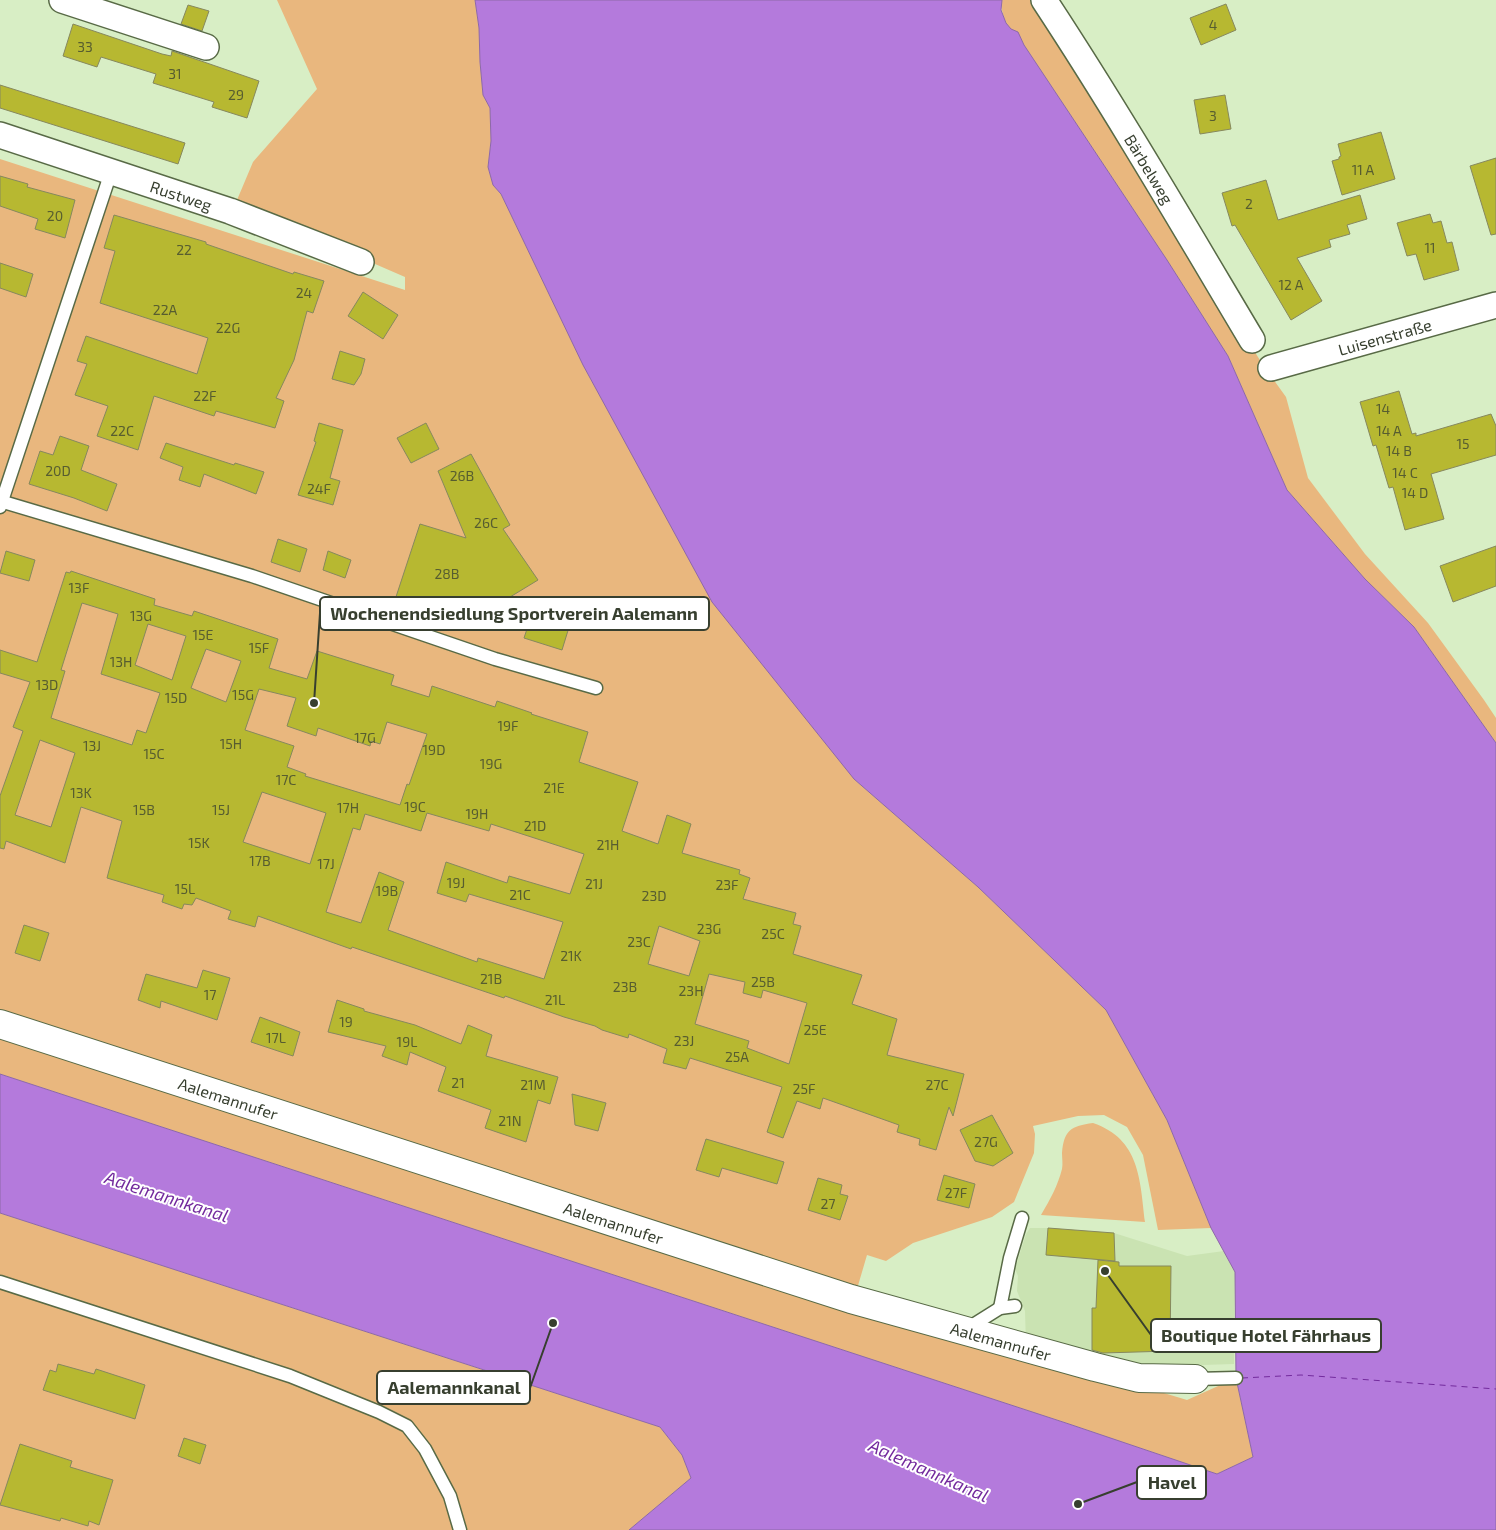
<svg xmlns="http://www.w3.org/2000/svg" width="1496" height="1530" viewBox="0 0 1496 1530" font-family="'Exo 2',sans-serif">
  <rect width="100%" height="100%" fill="#d8eec5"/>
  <polygon fill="#cae3b2" points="1030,1228 1048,1228 1114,1233 1187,1256 1224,1251 1235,1272 1234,1364 1170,1366 1087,1359 1026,1345 1025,1311 1017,1291 1018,1276 1015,1269 1026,1234"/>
  <g fill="#e9b77e">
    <polygon points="277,0 475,0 479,28 480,62 483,95 490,108 491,141 488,167 493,185 501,194 591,380 854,779 978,887 1106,1010 1167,1120 1211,1228 1158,1230 1143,1155 1127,1127 1104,1115 1078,1116 1033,1126 1035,1134 1034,1153 1014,1202 992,1217 913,1243 886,1261 867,1255 857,1289 0,1014 0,159 405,290 405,277 352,254 230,211 237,200 253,162 317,89"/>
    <path d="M1002 0H1036L1204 271 1263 365 1286 397 1308 478 1365 554 1428 623 1484 700 1496 718V743L1414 627 1365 579 1287 490 1228 356 1167 260 1024 45C1019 32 1016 35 1009 27 1004 21 1000 7 1002 0Z"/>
    <polygon points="0,1024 828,1292 1187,1400 1236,1378 1253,1457 1217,1474 1069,1424 0,1074"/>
    <path d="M1093 1123C1140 1139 1140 1180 1145 1222L1041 1215C1050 1200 1058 1185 1062 1169 1063 1164 1062 1158 1062 1153 1064 1130 1071 1126 1093 1123Z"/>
    <polygon points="0,1213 660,1427 682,1455 691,1478 629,1530 0,1530"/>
  </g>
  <polygon fill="#b47adc" stroke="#8e68a8" points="475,0 1002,0 1001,10 1006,23 1011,29 1018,32 1024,45 1167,260 1228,356 1287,490 1365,579 1414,627 1496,743 1496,1530 629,1530 691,1478 682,1455 660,1427 0,1213 0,1074 1069,1424 1217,1474 1253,1457 1236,1378 1235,1272 1211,1228 1167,1120 1106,1010 978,887 854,779 712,602 583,365 501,194 493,185 488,167 491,141 490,108 483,95 480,62 479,28"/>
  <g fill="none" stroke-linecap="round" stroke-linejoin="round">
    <polyline stroke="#732a9d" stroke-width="1" stroke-dasharray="6 5" stroke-linecap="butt" points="1242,1378 1301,1375 1496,1389"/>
  </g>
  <g fill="#b7b831" stroke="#86885e" fill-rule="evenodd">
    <polygon points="1226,4 1236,30 1201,45 1190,18"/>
    <polygon points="188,5 209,11 202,31 181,24"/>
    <polygon points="73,24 162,54 171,56 172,51 259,81 247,118 212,107 214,102 153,83 156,74 101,57 97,67 63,56"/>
    <polygon points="0,85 185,143 178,164 0,108"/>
    <polygon points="1225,95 1231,129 1200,134 1194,100"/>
    <polygon points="1381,132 1395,179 1342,195 1332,161 1339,159 1339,157 1341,156 1338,144"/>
    <polygon points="1496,158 1496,234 1491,235 1470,166"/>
    <polygon points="0,176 28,184 27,187 75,200 65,238 35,229 38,219 0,206"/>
    <polygon points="1266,180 1278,220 1360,195 1367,219 1347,225 1350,234 1329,240 1331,247 1297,258 1322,301 1291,320 1235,225 1232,226 1222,193"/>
    <polygon points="1430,214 1433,223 1441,221 1447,243 1452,242 1459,270 1424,280 1416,254 1407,256 1397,223"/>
    <polygon points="114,215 206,242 206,244 293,274 294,272 324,281 313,313 307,311 294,360 276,398 284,401 275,428 216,411 214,416 154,396 138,450 97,436 108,406 75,395 87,364 77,361 86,336 197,374 208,338 100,303 115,251 104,248"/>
    <polygon points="0,263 33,274 26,297 0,288"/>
    <polygon points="363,292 398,315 383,339 348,316"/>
    <polygon points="340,351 365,359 361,374 354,385 332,379"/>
    <polygon points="1399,391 1412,434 1416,433 1416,436 1491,414 1496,426 1496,455 1431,474 1444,519 1405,530 1393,487 1389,488 1376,445 1373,446 1360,402"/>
    <polygon points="319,423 343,430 330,478 340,481 333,505 298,495 316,442 314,441"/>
    <polygon points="426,423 439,449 411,463 397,438"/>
    <polygon points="60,436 89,446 81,470 117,484 107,511 74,498 29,484 40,451 53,455"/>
    <polygon points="166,443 234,465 235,463 264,472 256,494 204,474 200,487 179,480 183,467 160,458"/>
    <polygon points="471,454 510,525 503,529 538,580 492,608 487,624 427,609 423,622 391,612 420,524 466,538 438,471"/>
    <polygon points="278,539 307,549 300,572 271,562"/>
    <polygon points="1496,546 1496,586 1453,602 1440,566"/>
    <polygon points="6,551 35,560 29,581 0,573"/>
    <polygon points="328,551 351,560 345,578 323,570"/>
    <path d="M71 571 155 599 154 605 192 616 194 611 278 639 269 668 307 679 317 651 394 675 391 685 429 697 432 686 495 707 497 701 532 713 531 714 588 732 579 762 638 782 622 831 658 844 667 815 691 824 682 853 740 870 739 874 750 878 743 899 796 913 793 924 801 926 793 954 862 975 852 1004 897 1019 887 1055 964 1074 953 1116 949 1107 936 1150 919 1145 920 1139 897 1132 899 1125 823 1098 820 1109 797 1101 783 1138 767 1132 782 1087 690 1058 686 1069 663 1063 667 1049 629 1034 628 1038 602 1030 595 1026 564 1017 505 996 504 998 352 947 351 949 258 916 255 927 228 919 231 911 196 898 192 905 184 904 182 909 162 902 164 895 107 878 122 821 81 807 65 863 6 841 4 849 0 848V796L23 731 13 727 30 682 0 673V650L37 662 66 572 70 573ZM82 603 118 614 101 674 160 693 146 733 137 730 132 745 51 718 65 671 61 670ZM148 624 186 636 172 680 135 665ZM206 649 241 661 226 702 191 688ZM259 689 296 698 287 726 316 736 318 728 370 746 371 741 380 744 387 722 427 734 409 785 407 784 400 805 305 776 306 774 287 767 294 746 245 730ZM40 740 75 753 51 827 15 815ZM262 792 326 813 310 864 243 842ZM427 813 489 831 491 824 584 854 570 894 509 876 507 883 446 862 437 893 466 902 469 894 563 922 544 979 478 958 477 962 388 930 404 882 379 872 361 923 326 912 353 828 360 830 365 814 421 831ZM659 926 700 941 689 976 648 964ZM709 974 745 982 743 993 761 998 763 990 807 1003 789 1064 747 1048 749 1041 695 1024Z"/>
    <polygon points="533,611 570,624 562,650 524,638"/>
    <polygon points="24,925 49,933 40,961 15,953"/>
    <polygon points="203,970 230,978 217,1020 161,1001 160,1008 138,1000 146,974 197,988"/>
    <polygon points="337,1000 364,1009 364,1011 415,1025 461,1044 468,1025 492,1035 486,1056 558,1077 550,1104 538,1100 526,1142 485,1128 491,1110 438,1091 446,1067 410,1052 407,1065 382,1056 386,1046 328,1032"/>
    <polygon points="260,1017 300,1032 293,1056 251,1042"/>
    <polygon points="572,1094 606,1103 598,1131 575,1125"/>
    <polygon points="992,1115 1013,1153 993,1166 975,1161 960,1130"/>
    <polygon points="706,1139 784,1162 777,1184 722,1168 719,1177 696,1170"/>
    <polygon points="944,1175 975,1184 969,1208 937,1200"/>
    <polygon points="818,1178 842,1185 840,1194 848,1196 840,1220 808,1210"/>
    <polygon points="1048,1228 1114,1233 1115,1261 1046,1255"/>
    <polygon points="1098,1260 1119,1262 1119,1266 1171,1266 1170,1351 1103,1353 1092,1350 1092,1308 1096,1308"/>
    <polygon points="58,1364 94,1374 96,1369 145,1385 135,1419 43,1390 50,1370 56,1372"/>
    <polygon points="184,1438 206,1445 200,1464 178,1456"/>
    <polygon points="20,1444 72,1461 70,1467 113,1480 99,1525 89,1521 88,1526 61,1518 60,1521 0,1505"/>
  </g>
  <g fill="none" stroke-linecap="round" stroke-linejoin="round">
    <defs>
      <g id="lane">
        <polyline points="0,501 252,576 495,659 596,688"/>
        <polyline points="0,507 111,172"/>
        <polyline points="0,1282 290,1376 379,1412 407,1426 425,1449 450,1496 460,1530"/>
        <polyline points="1000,1308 1010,1258 1022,1218"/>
        <polyline points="965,1330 1000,1308 1015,1306"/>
        <polyline points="1195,1379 1236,1378"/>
      </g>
      <g id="street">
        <polyline points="62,0 206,47"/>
        <path id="s1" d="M1044 0C1117 111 1184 226 1252 340"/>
        <path id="s2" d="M0 135 230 211 361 262"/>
        <path id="s3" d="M1271 368 1496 305"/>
      </g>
      <g id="secondary">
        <path id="s4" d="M0 1024 851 1299 1095 1367 1139 1378 1195 1379"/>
      </g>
    </defs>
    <use href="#lane" stroke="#586a46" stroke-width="15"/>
    <use href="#street" stroke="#586a46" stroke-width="28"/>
    <use href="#secondary" stroke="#586a46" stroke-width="30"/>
    <use href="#lane" stroke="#fff" stroke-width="12"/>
    <use href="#street" stroke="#fff" stroke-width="25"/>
    <use href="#secondary" stroke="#fff" stroke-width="28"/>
  </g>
  <g text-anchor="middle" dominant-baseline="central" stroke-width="4" stroke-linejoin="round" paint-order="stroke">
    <g font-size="14" fill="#575d30">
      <text x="1213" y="24">4</text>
      <text x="85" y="46">33</text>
      <text x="175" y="73">31</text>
      <text x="236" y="94">29</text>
      <text x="1213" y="115">3</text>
      <text x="1363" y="169">11 A</text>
      <text x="1249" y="203">2</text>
      <text x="55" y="215">20</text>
      <text x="1430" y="247">11</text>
      <text x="184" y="249">22</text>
      <text x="1291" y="284">12 A</text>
      <text x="304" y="292">24</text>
      <text x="165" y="309">22A</text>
      <text x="228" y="327">22G</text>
      <text x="205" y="395">22F</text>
      <text x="1383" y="408">14</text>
      <text x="122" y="430">22C</text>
      <text x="1389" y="430">14 A</text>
      <text x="1463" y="443">15</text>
      <text x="1399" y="450">14 B</text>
      <text x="58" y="470">20D</text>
      <text x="1405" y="472">14 C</text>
      <text x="462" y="475">26B</text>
      <text x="319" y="488">24F</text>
      <text x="1415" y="492">14 D</text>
      <text x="486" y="522">26C</text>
      <text x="447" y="573">28B</text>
      <text x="79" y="587">13F</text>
      <text x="141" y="615">13G</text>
      <text x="203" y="634">15E</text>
      <text x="259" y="647">15F</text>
      <text x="121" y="661">13H</text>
      <text x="47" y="684">13D</text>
      <text x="243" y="694">15G</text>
      <text x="176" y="697">15D</text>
      <text x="508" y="725">19F</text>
      <text x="365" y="737">17G</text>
      <text x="231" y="743">15H</text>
      <text x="92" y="745">13J</text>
      <text x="434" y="749">19D</text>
      <text x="154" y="753">15C</text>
      <text x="491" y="763">19G</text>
      <text x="286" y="779">17C</text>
      <text x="554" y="787">21E</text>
      <text x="81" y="792">13K</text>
      <text x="415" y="806">19C</text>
      <text x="348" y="807">17H</text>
      <text x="144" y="809">15B</text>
      <text x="221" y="809">15J</text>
      <text x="477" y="813">19H</text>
      <text x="535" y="825">21D</text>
      <text x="199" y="842">15K</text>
      <text x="608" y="844">21H</text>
      <text x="260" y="860">17B</text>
      <text x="326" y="863">17J</text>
      <text x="456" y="882">19J</text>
      <text x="594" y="883">21J</text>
      <text x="727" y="884">23F</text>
      <text x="185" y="888">15L</text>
      <text x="387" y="890">19B</text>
      <text x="520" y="894">21C</text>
      <text x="654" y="895">23D</text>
      <text x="709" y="928">23G</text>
      <text x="773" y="933">25C</text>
      <text x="639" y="941">23C</text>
      <text x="571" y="955">21K</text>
      <text x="491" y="978">21B</text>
      <text x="763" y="981">25B</text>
      <text x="625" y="986">23B</text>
      <text x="691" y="990">23H</text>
      <text x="210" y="994">17</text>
      <text x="555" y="999">21L</text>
      <text x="346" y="1021">19</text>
      <text x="815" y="1029">25E</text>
      <text x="276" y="1037">17L</text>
      <text x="684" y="1040">23J</text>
      <text x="407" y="1041">19L</text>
      <text x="737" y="1056">25A</text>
      <text x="458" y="1082">21</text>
      <text x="533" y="1084">21M</text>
      <text x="937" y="1084">27C</text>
      <text x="804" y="1088">25F</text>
      <text x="510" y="1120">21N</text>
      <text x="986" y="1141">27G</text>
      <text x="956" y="1192">27F</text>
      <text x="828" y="1203">27</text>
    </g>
    <g font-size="16" fill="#373f2f" stroke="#fff">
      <text stroke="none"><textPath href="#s1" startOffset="199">Bärbelweg</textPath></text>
      <text stroke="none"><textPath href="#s2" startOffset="191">Rustweg</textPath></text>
      <text stroke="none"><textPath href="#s3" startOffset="118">Luisenstraße</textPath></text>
      <text stroke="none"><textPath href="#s4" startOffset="240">Aalemannufer</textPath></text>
      <text stroke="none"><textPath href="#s4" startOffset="645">Aalemannufer</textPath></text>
      <text stroke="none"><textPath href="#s4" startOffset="1050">Aalemannufer</textPath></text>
    </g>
    <g font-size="18" font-style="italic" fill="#732a9d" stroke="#fff">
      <text transform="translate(167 1196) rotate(18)">Aalemannkanal</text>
      <text transform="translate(929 1470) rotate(24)">Aalemannkanal</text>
    </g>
  </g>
  <path fill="none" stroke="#373f2f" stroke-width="2" d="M314 703L320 613M1105 1271L1151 1335M553 1323L530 1388M1078 1504L1137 1482"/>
  <g fill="#373f2f" stroke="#fff" stroke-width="2">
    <circle cx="314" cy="703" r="5"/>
    <circle cx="1105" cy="1271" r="5"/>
    <circle cx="553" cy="1323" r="5"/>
    <circle cx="1078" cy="1504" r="5"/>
  </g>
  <g fill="#fff" stroke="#373f2f" stroke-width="2">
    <rect x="320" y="597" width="389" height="33" rx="5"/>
    <rect x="1151" y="1319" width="230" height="33" rx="5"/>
    <rect x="377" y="1371" width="153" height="33" rx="5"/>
    <rect x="1137" y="1466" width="69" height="33" rx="5"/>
  </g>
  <g font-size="18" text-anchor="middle" font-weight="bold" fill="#373f2f">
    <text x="514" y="620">Wochenendsiedlung Sportverein Aalemann</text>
    <text x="1266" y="1342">Boutique Hotel Fährhaus</text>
    <text x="454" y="1394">Aalemannkanal</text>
    <text x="1172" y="1489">Havel</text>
  </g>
</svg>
